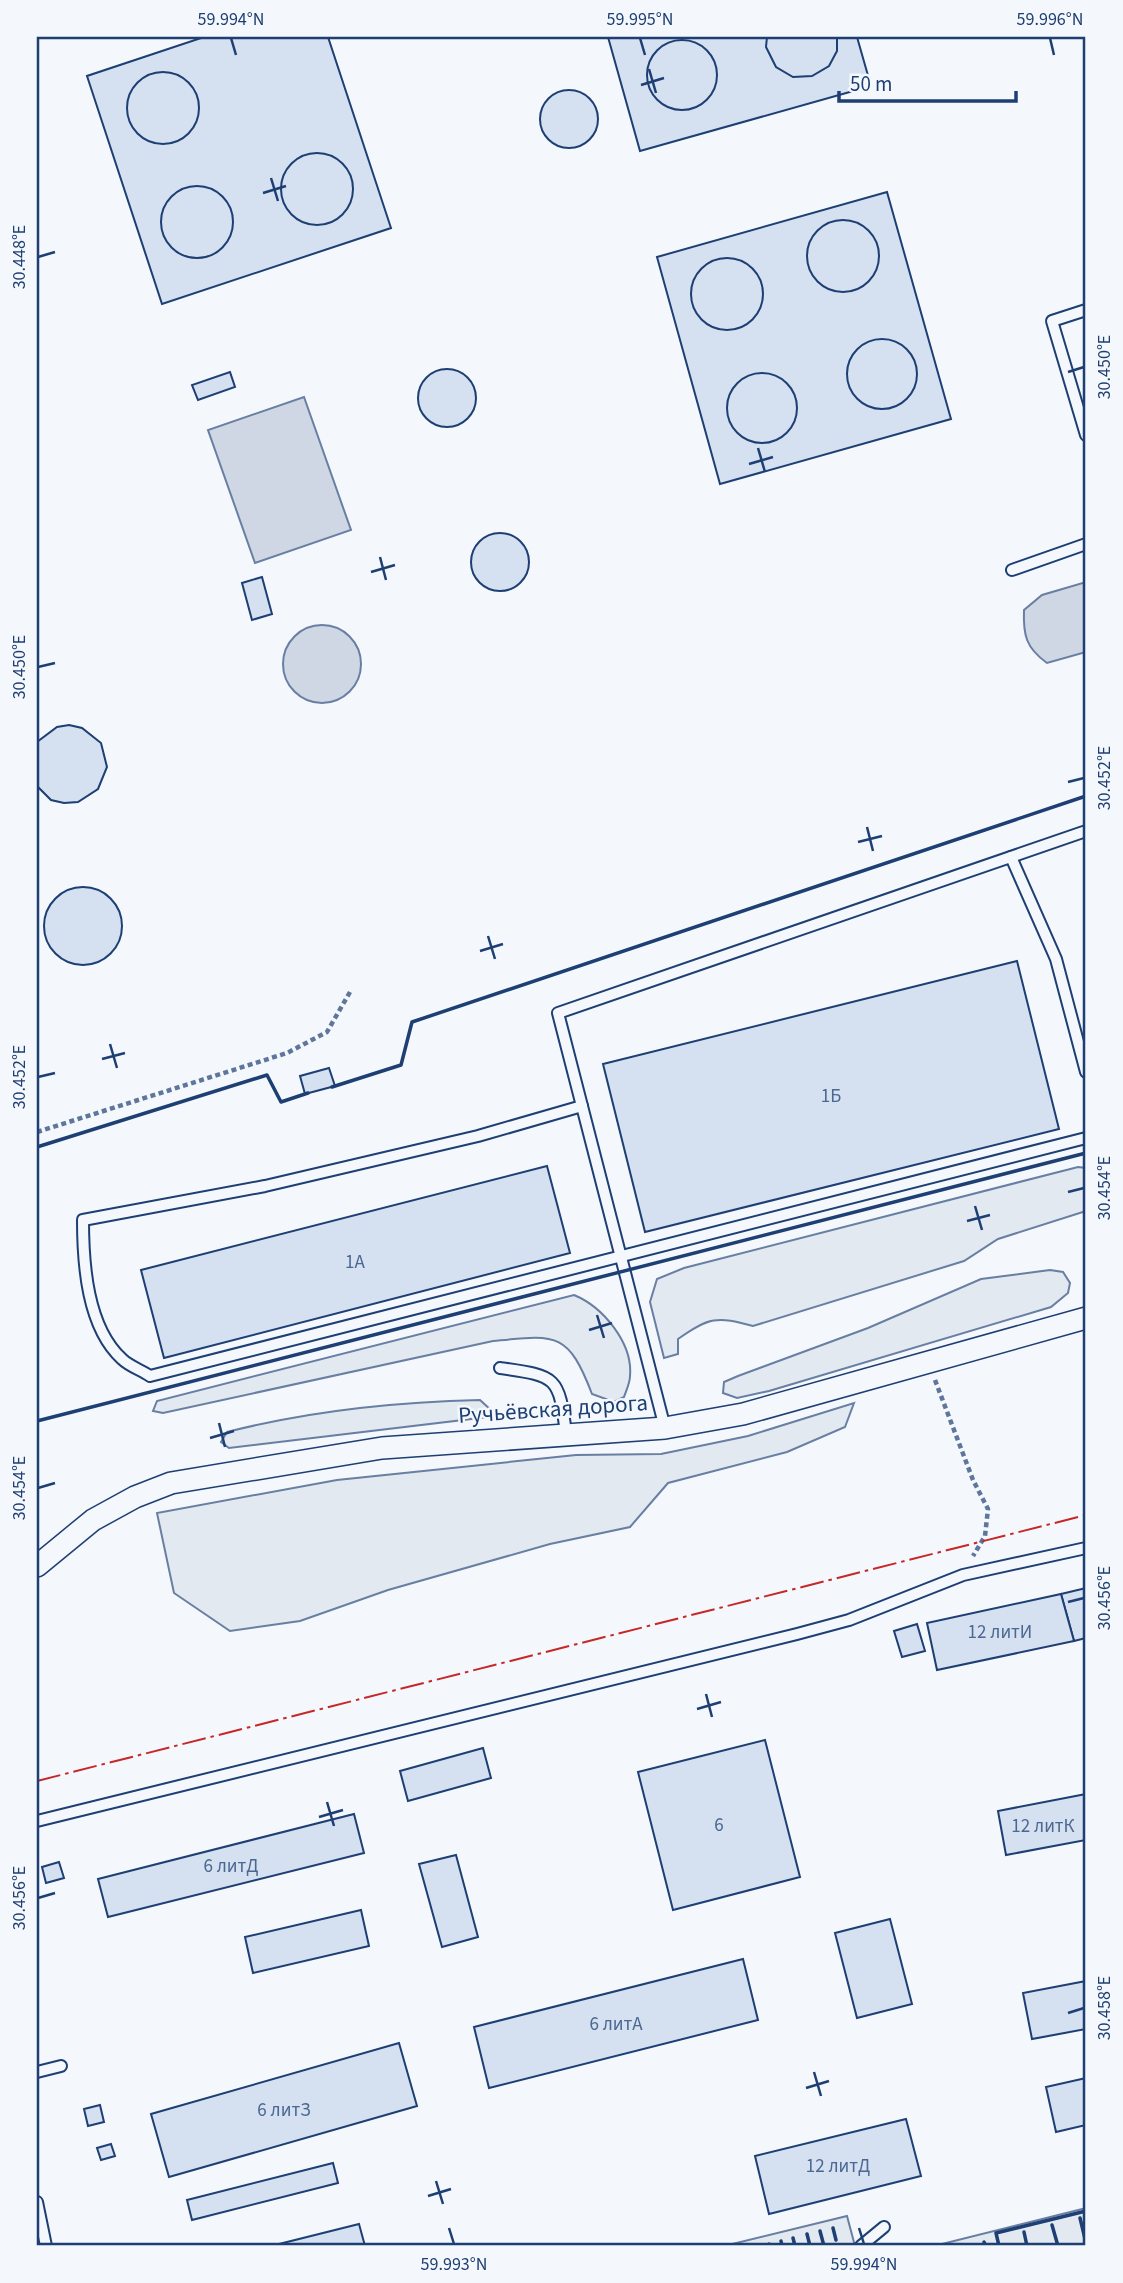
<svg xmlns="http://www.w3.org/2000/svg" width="1123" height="2283" viewBox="0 0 1123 2283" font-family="'Source Sans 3',sans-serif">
  <rect width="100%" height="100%" fill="#f4f7fb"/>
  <g fill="#e3e9f0" stroke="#687fa3" stroke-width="2">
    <path d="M1078 1167 1086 1168V1211L998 1239 964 1261 753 1326C717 1316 709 1317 678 1339V1354L664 1358 650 1302 657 1279 684 1268Z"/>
    <polygon points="1050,1270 1063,1272 1070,1283 1068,1293 1051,1307 769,1391 737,1398 723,1393 724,1382 738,1376 868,1328 981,1279"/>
    <path d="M574 1295C603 1307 633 1343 630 1376 630 1383 626 1391 624 1397L614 1402 592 1394C568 1331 556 1335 493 1341L163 1413 153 1411 157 1401Z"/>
    <path d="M480 1400 492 1411 488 1417 229 1448 221 1442 227 1432C309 1411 395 1402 480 1400Z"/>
    <polygon points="854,1403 845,1427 787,1452 668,1483 630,1527 550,1544 388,1590 300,1621 230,1631 174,1593 157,1513 337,1480 576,1455 661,1454 748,1436"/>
    <polygon points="1086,2208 1086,2246 934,2246"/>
    <polygon points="847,2216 855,2246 724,2246"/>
  </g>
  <g fill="#cfd7e4" stroke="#687fa3" stroke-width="2">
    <polygon points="304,397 351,530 255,563 208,430"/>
    <path d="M1086 582V652L1047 663C1026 648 1023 635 1024 610L1042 595Z"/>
    <circle cx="322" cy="664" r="39"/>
  </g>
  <g fill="#d5e0f0" stroke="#1d3f73" stroke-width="2">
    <circle cx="278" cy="71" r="36"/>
    <polygon points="204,37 328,37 391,228 162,304 87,76"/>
    <polygon points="608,37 857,37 871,86 640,151"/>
    <polygon points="767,37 837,37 837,51 829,66 812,76 793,77 776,67 766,47"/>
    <circle cx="682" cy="75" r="35"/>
    <circle cx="163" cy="108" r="36"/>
    <circle cx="569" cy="119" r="29"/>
    <circle cx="317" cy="189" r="36"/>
    <circle cx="197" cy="222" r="36"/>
    <polygon points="887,192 951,419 720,484 657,257"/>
    <circle cx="843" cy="256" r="36"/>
    <circle cx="727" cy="294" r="36"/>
    <circle cx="882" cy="374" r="35"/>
    <circle cx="447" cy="398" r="29"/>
    <polygon points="230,372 235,387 198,400 192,385"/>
    <circle cx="762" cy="408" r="35"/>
    <circle cx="500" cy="562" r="29"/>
    <polygon points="262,577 272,614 252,620 242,583"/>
    <polygon points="69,725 82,728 101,743 107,767 98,789 78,802 64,803 51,800 37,786 37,742 57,727"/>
    <circle cx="83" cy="926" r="39"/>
    <polygon points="1017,961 1059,1129 645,1232 603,1064"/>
    <polygon points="329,1068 335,1086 305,1094 300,1076"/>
    <polygon points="547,1166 570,1253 164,1358 141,1270"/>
    <polygon points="1086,1588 1086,1638 1074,1641 1061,1594"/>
    <polygon points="1061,1594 1074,1641 937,1670 927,1623"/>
    <polygon points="917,1624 925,1651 902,1657 894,1631"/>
    <polygon points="765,1740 800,1877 673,1910 638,1772"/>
    <polygon points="483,1748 491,1778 408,1801 400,1771"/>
    <polygon points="1086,1794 1086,1840 1006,1855 998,1811"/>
    <polygon points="354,1814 364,1853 108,1917 98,1879"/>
    <polygon points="456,1855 478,1937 442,1947 419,1864"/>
    <polygon points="59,1862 64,1878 46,1883 42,1867"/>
    <polygon points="361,1910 369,1946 253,1973 245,1937"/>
    <polygon points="890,1919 912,2004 857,2018 835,1933"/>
    <polygon points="743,1959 758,2020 489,2088 474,2027"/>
    <polygon points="1086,1981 1086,2029 1032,2039 1023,1993"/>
    <polygon points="399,2043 417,2106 169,2177 151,2114"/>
    <polygon points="1086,2078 1086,2125 1056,2132 1046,2087"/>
    <polygon points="100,2105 104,2122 88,2126 84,2109"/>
    <polygon points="906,2119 921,2176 769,2214 755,2156"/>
    <polygon points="111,2144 115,2156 101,2160 97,2148"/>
    <polygon points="333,2163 338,2183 192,2220 187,2200"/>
    <polygon points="359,2224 365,2246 271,2246"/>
  </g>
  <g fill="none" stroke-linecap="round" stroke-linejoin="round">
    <defs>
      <g id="service">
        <polyline points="1086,310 1052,321 1086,435"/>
        <polyline points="1012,570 1086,544"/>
        <polyline points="1011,857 1056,959 1086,1072"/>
        <path d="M582 1106 478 1136 265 1186 83 1220C83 1264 87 1327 122 1359 129 1366 141 1370 150 1376L1086 1138"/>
        <path d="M500 1368C557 1376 559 1376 566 1434"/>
        <polyline points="665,1428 558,1013 1086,831"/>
        <polyline points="37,1821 797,1634 849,1620 963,1575 1086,1548"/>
        <polyline points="37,2072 61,2066"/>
        <polyline points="37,2202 46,2246"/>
        <polyline points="861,2246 884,2227"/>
      </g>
      <polyline id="minor" points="37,1566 93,1520 135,1497 171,1483 382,1448 665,1428 743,1414 1086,1318"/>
    </defs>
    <use href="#service" stroke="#1d3f73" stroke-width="14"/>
    <use href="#minor" stroke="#1d3f73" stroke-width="24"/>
    <g stroke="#5e769c" stroke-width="4.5" stroke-dasharray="5 3.5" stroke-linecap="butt">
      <polyline points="37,1132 287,1053 327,1032 350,992"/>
      <polyline points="935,1380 973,1480 988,1509 985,1536 973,1556"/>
    </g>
    <use href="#service" stroke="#f4f7fb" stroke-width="10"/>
    <use href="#minor" stroke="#f4f7fb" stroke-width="21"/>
    <g stroke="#1d3f73" stroke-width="3.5">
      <polyline points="332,1087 401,1065 412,1022 1086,796"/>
      <polyline points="37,1147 267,1075 281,1102 308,1093"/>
      <polyline points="37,1421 1086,1153"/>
      <polyline points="1080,2218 1086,2243"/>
      <polyline points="1052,2225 1058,2246"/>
      <polyline points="833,2228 836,2240"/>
      <polyline points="820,2231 824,2246"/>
      <polyline points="1024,2232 1027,2246"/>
      <polyline points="807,2234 810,2246"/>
      <polyline points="793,2238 795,2246"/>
      <polyline points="781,2241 782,2246"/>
      <polyline points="984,2242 986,2246"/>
      <polyline points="769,2244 769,2246"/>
      <polyline points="973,2245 973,2246"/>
      <polyline points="999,2246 996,2233 1086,2211"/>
    </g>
    <polyline stroke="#c62828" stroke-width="2" stroke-dasharray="24 5 3.5 5" stroke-linecap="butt" points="37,1781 1086,1515"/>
  </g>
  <path fill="none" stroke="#1d3f73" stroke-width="2.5" d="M231 38 236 55M640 38 645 55M1050 38 1054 55M649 69 656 93M641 85 664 78M271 178 278 201M263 193 286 186M38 257 55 252M1068 372 1084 367M758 448 765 472M749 464 773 457M380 557 386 580M371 572 395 565M38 667 55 663M1068 782 1084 778M867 827 873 851M858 842 882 836M488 936 495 959M480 951 503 944M110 1044 117 1068M102 1059 125 1053M38 1077 55 1073M1068 1192 1084 1188M975 1206 982 1230M967 1221 990 1215M597 1315 604 1338M589 1330 612 1323M219 1423 225 1447M210 1438 234 1431M38 1488 55 1483M1068 1602 1084 1598M706 1694 712 1717M697 1709 721 1702M327 1802 334 1826M319 1817 343 1810M38 1898 55 1893M1068 2013 1084 2008M814 2072 821 2096M806 2088 829 2081M436 2181 443 2204M428 2196 451 2189M449 2228 454 2244M859 2228 864 2244"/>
  <g text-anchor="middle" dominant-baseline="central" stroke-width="5" stroke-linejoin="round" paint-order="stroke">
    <g font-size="19" fill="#4b6792">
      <text x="831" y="1096">1Б</text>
      <text x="355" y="1262">1А</text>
      <text x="1000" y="1632">12 литИ</text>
      <text x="719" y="1825">6</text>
      <text x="1043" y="1826">12 литК</text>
      <text x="231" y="1866">6 литД</text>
      <text x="616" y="2024">6 литА</text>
      <text x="284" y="2110">6 литЗ</text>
      <text x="838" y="2166">12 литД</text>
    </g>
    <g font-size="23" fill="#1d3f73" stroke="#f4f7fb">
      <text transform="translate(553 1409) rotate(-4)">Ручьёвская дорога</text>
    </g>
  </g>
  <rect width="1123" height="2283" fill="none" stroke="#f4f7fb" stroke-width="77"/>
  <path d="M839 91v10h177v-10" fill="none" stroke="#1d3f73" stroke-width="3.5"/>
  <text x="850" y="91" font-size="21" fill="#1d3f73" stroke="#f4f7fb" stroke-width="5" paint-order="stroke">50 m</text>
  <rect x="38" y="38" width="1046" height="2206" fill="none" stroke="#1d3f73" stroke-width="2.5"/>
  <g font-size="18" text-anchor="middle" fill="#1d3f73">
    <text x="231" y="25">59.994°N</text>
    <text x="640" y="25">59.995°N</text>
    <text x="1050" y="25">59.996°N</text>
    <text transform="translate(19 257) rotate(-90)" y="6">30.448°E</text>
    <text transform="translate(1104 367) rotate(-90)" y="6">30.450°E</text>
    <text transform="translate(19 667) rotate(-90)" y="6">30.450°E</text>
    <text transform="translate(1104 778) rotate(-90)" y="6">30.452°E</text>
    <text transform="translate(19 1077) rotate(-90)" y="6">30.452°E</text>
    <text transform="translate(1104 1188) rotate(-90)" y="6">30.454°E</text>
    <text transform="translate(19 1488) rotate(-90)" y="6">30.454°E</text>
    <text transform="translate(1104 1598) rotate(-90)" y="6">30.456°E</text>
    <text transform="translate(19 1898) rotate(-90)" y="6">30.456°E</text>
    <text transform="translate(1104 2008) rotate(-90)" y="6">30.458°E</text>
    <text x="454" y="2270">59.993°N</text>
    <text x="864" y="2270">59.994°N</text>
  </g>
</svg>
